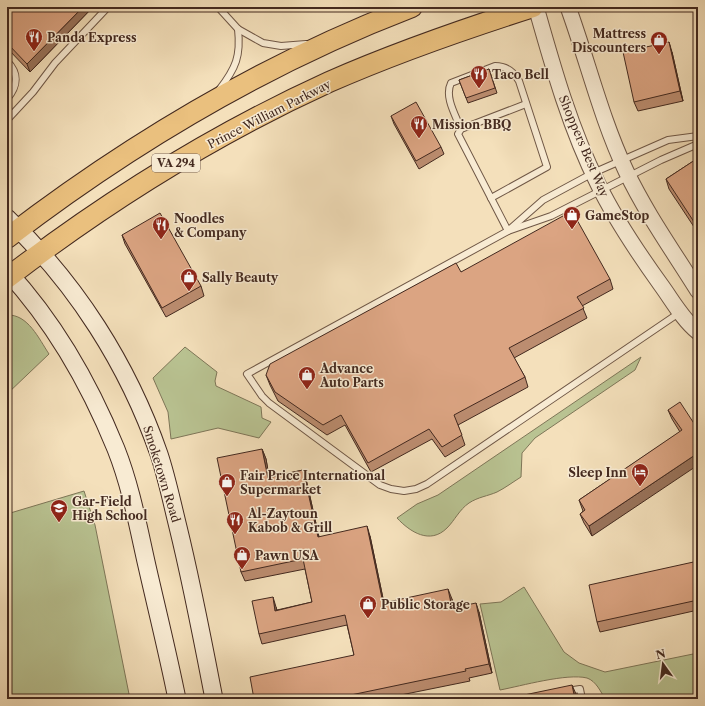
<svg xmlns="http://www.w3.org/2000/svg" width="705" height="706" viewBox="0 0 705 706" font-family="'Libre Caslon Text',serif">
  <rect width="100%" height="100%" fill="#f4e0bb"/>
  <filter id="stains"><feTurbulence type="fractalNoise" baseFrequency=".005" numOctaves="4"/><feColorMatrix values="0 0 0 0 .2 0 0 0 0 .09 0 0 0 0 .02 0 0 0 .5 -.17"/></filter>
  <radialGradient id="worn" r=".72"><stop offset=".6" stop-color="#630" stop-opacity="0"/><stop offset="1" stop-color="#630" stop-opacity=".3"/></radialGradient>
  <g fill="#b9c392" stroke="#7e7658">
    <path d="M7 315C28 314 39 339 49 354L7 394Z"/>
    <polygon points="185,347 217,372 215,381 216,386 261,407 262,418 271,422 259,438 218,428 171,439 168,412 153,378"/>
    <path d="M641 357 635 370 535 438 522 453 521 477C513 482 505 488 497 492 488 496 478 497 469 503 459 510 455 520 447 528 430 545 410 532 397 518L417 504 438 495Z"/>
    <polygon points="84,491 95,525 130,699 7,699 7,514"/>
    <path d="M524 587 564 652 579 663 605 672 698 653V699H605C601 692 596 681 587 678 567 673 521 686 500 690L480 604 501 602Z"/>
  </g>
  <g fill="none" stroke-linecap="round" stroke-linejoin="round">
    <defs>
      <g id="service">
        <polyline points="218,7 238,29 263,43 281,46 306,44"/>
        <path d="M7 61C19 73 18 86 7 99"/>
        <path d="M219 90C236 68 241 56 238 29"/>
        <polyline points="7,120 33,92 55,63 108,7"/>
        <path d="M461 129C456 116 444 97 451 83L495 66C507 66 514 72 519 81L547 167 491 198"/>
        <polyline points="510,229 543,200 593,173 668,140 698,136"/>
        <polyline points="508,231 458,134 461,129 526,104"/>
        <polyline points="679,313 427,484 416,489 404,491 391,489 380,485 269,403 262,396 247,374 508,231 551,216 661,160 698,144"/>
        <polyline points="567,691 580,689 582,699"/>
      </g>
      <g id="tertiary">
        <path d="M536 7C553 67 570 128 598 184 615 219 638 253 661 285 672 300 683 320 698 332"/>
        <path d="M568 7C588 62 601 118 626 171 646 213 673 251 698 291"/>
      </g>
      <g id="secondary">
        <path d="M7 218C76 283 128 365 159 454 167 478 172 503 178 527 192 584 203 642 214 699"/>
        <path d="M7 271C54 322 90 385 116 449 131 487 138 526 147 566 157 610 168 654 177 699"/>
      </g>
      <g id="trunk">
        <path d="M7 238C131 143 266 63 412 7"/>
        <path d="M7 278C106 202 215 134 329 82 395 53 464 29 533 7"/>
      </g>
    </defs>
    <use href="#service" stroke="#6f5746" stroke-width="8"/>
    <use href="#tertiary" stroke="#6f5746" stroke-width="17"/>
    <use href="#secondary" stroke="#43291f" stroke-width="19"/>
    <use href="#trunk" stroke="#43291f" stroke-width="22"/>
    <use href="#service" stroke="#f8ebd3" stroke-width="6"/>
    <use href="#tertiary" stroke="#f8ebd3" stroke-width="15"/>
    <use href="#secondary" stroke="#f8ebd3" stroke-width="17"/>
    <use href="#trunk" stroke="#eac07e" stroke-width="20"/>
  </g>
  <g fill="#bc8d70" stroke="#43291f">
    <polygon points="12,7 93,7 30,72 7,48 7,13"/>
    <polygon points="672,52 683,101 638,111 634,102"/>
    <polygon points="489,69 497,93 468,103 459,80"/>
    <polygon points="391,116 441,147 444,154 419,169 394,124"/>
    <polygon points="698,158 698,233 669,189 666,179"/>
    <polygon points="122,235 201,286 204,296 166,317 125,244"/>
    <polygon points="461,272 610,279 613,289 582,306 587,318 514,358 525,377 528,387 458,425 465,445 445,457 432,439 371,472 345,425 327,435 278,401 270,385 266,375"/>
    <polygon points="668,410 695,425 592,536 584,523 580,514 583,511 579,500 680,432 672,419"/>
    <polygon points="262,449 266,459 269,477 303,470 306,479 319,537 370,536 384,603 452,599 454,607 479,612 492,673 469,678 470,681 381,699 254,699 354,655 347,625 262,644 259,634 276,607 277,610 312,602 305,569 245,581 241,572"/>
    <polygon points="698,561 698,610 600,632 597,622"/>
  </g>
  <g fill="#99735b" stroke="#43291f">
    <polygon points="83,7 93,7 30,72 27,64"/>
    <polygon points="669,42 672,52 683,101 680,91"/>
    <polygon points="262,449 266,459 271,487 268,478"/>
    <polygon points="698,453 698,465 592,536 589,526"/>
    <polygon points="303,470 306,479 321,546 318,537"/>
    <polygon points="367,526 370,536 386,613 383,603"/>
    <polygon points="448,589 452,599 456,617 452,608"/>
    <polygon points="273,597 276,607 279,620 275,611"/>
    <polygon points="476,603 479,612 492,673 489,664"/>
    <polygon points="572,685 576,694 576,699 575,699"/>
  </g>
  <g fill="#dba482" stroke="#43291f">
    <polygon points="12,7 83,7 27,64 7,43 7,13"/>
    <polygon points="669,42 680,91 634,102 623,52"/>
    <polygon points="489,69 495,88 466,98 459,80"/>
    <polygon points="416,102 441,147 416,161 391,116"/>
    <polygon points="698,158 698,228 666,179"/>
    <polygon points="572,211 610,279 577,297 584,308 509,348 525,377 454,415 462,435 442,447 429,429 368,463 341,415 323,425 275,392 266,375 270,364 456,263 461,272"/>
    <polygon points="160,213 201,286 162,308 122,235"/>
    <polygon points="680,402 695,425 698,423 698,453 589,526 580,514 585,510 579,500 682,430 668,410"/>
    <polygon points="262,449 268,478 303,470 318,537 367,526 383,603 448,589 452,608 476,603 489,664 465,669 466,671 346,696 347,698 343,699 254,699 250,677 354,655 345,615 259,634 252,601 273,597 275,611 312,602 303,559 241,572 217,458"/>
    <polygon points="698,561 698,600 597,622 589,585"/>
    <polygon points="572,685 575,699 505,699"/>
  </g>
  <defs>
    <symbol id="restaurant-pin" viewBox="-11 -11 22 30"><path d="M0 17L-7.5 6A9.5 9.5 0 1 1 7.5 6Z" fill="#8f2418" stroke="#f8ebd3"/><path d="M-5-6h1v4h1v-4h1v4h1v-4h1v5L-1.5 .5V6h-2V.5L-5-1ZM5-6V6H3V1.5H1.5Q1.5-4 5-6Z" fill="#fff"/></symbol>
    <symbol id="shop-pin" viewBox="-11 -11 22 30"><path d="M0 17L-7.5 6A9.5 9.5 0 1 1 7.5 6Z" fill="#8f2418" stroke="#f8ebd3"/><path d="M-5-2.5h2.3a2.7 3.5 0 0 1 5.4 0H5L5.5 6h-11ZM-1.5-2.5h3a1.5 2.3 0 0 0-3 0Z" fill="#fff"/></symbol>
    <symbol id="hotel-pin" viewBox="-11 -11 22 30"><path d="M0 17L-7.5 6A9.5 9.5 0 1 1 7.5 6Z" fill="#8f2418" stroke="#f8ebd3"/><path d="M-6-4.5h1.5V1H6V5H4.5V3h-9V5H-6ZM-4 0a1.8 1.8 0 1 1 3.6 0ZM.5 0V-2.5h3Q6-2.5 6 0Z" fill="#fff"/></symbol>
    <symbol id="school-pin" viewBox="-11 -11 22 30"><path d="M0 17L-7.5 6A9.5 9.5 0 1 1 7.5 6Z" fill="#8f2418" stroke="#f8ebd3"/><path d="M0-5L7-2L0 1L-7-2ZM-4 1L0 2.5L4 1V4Q0 6-4 4Z" fill="#fff"/></symbol>
  </defs>
  <g fill-rule="evenodd">
    <use href="#restaurant-pin" x="24" y="27" width="20" height="27"/>
    <use href="#shop-pin" x="649" y="30" width="20" height="27"/>
    <use href="#restaurant-pin" x="469" y="64" width="20" height="27"/>
    <use href="#restaurant-pin" x="409" y="114" width="20" height="27"/>
    <use href="#shop-pin" x="562" y="205" width="20" height="27"/>
    <use href="#restaurant-pin" x="151" y="215" width="20" height="27"/>
    <use href="#shop-pin" x="179" y="267" width="20" height="27"/>
    <use href="#shop-pin" x="297" y="365" width="20" height="27"/>
    <use href="#hotel-pin" x="630" y="462" width="20" height="27"/>
    <use href="#shop-pin" x="217" y="472" width="20" height="27"/>
    <use href="#school-pin" x="49" y="498" width="20" height="27"/>
    <use href="#restaurant-pin" x="225" y="510" width="20" height="27"/>
    <use href="#shop-pin" x="232" y="545" width="20" height="27"/>
    <use href="#shop-pin" x="358" y="594" width="20" height="27"/>
  </g>
  <g text-anchor="middle" dominant-baseline="central" stroke-width="3" stroke-linejoin="round" paint-order="stroke">
    <rect fill="#f8ebd3" stroke="#796355" stroke-width="1" x="152" y="154" width="48" height="18" rx="3"/>
    <g font-size="11" font-weight="bold" fill="#43291f">
      <text x="176" y="163">VA 294</text>
    </g>
    <g font-size="12" font-weight="bold" fill="#43291f" stroke="#f8ebd3" text-anchor="start">
      <text x="646" y="33" text-anchor="end">Mattress<tspan x="646" dy="14">Discounters</tspan></text>
      <text x="47" y="37">Panda Express</text>
      <text x="492" y="74">Taco Bell</text>
      <text x="432" y="124">Mission BBQ</text>
      <text x="585" y="215">GameStop</text>
      <text x="174" y="218">Noodles<tspan x="174" dy="14">&amp; Company</tspan></text>
      <text x="202" y="277">Sally Beauty</text>
      <text x="320" y="368">Advance<tspan x="320" dy="14">Auto Parts</tspan></text>
      <text x="627" y="472" text-anchor="end">Sleep Inn</text>
      <text x="240" y="475">Fair Price International<tspan x="240" dy="14">Supermarket</tspan></text>
      <text x="72" y="501">Gar-Field<tspan x="72" dy="14">High School</tspan></text>
      <text x="248" y="513">Al-Zaytoun<tspan x="248" dy="14">Kabob &amp; Grill</tspan></text>
      <text x="255" y="555">Pawn USA</text>
      <text x="381" y="604">Public Storage</text>
    </g>
    <g font-size="12" fill="#43291f" stroke="#f8ebd3">
      <text transform="translate(269 114) rotate(-27)">Prince William Parkway</text>
      <text transform="translate(584 146) rotate(67)">Shoppers Best Way</text>
      <text transform="translate(162 474) rotate(73)">Smoketown Road</text>
    </g>
  </g>
  <rect width="705" height="706" fill="none" stroke="#f4e0bb" stroke-width="24"/>
  <rect x="8" y="8" width="689" height="690" fill="none" stroke="#43291f" stroke-width="2"/>
  <rect x="12" y="12" width="681" height="682" fill="none" stroke="#43291f"/>
  <g transform="translate(663 664) rotate(346)" stroke="#f8ebd3" stroke-width="3" paint-order="stroke">
  <path d="M0-3L7 15L0 10L-7 15Z" fill="#43291f"/>
  <text y="-6" font-size="11" font-weight="bold" text-anchor="middle" fill="#43291f">N</text>
  </g>
  <rect width="100%" height="100%" filter="url(#stains)"/>
  <rect width="100%" height="100%" fill="url(#worn)"/>
</svg>
